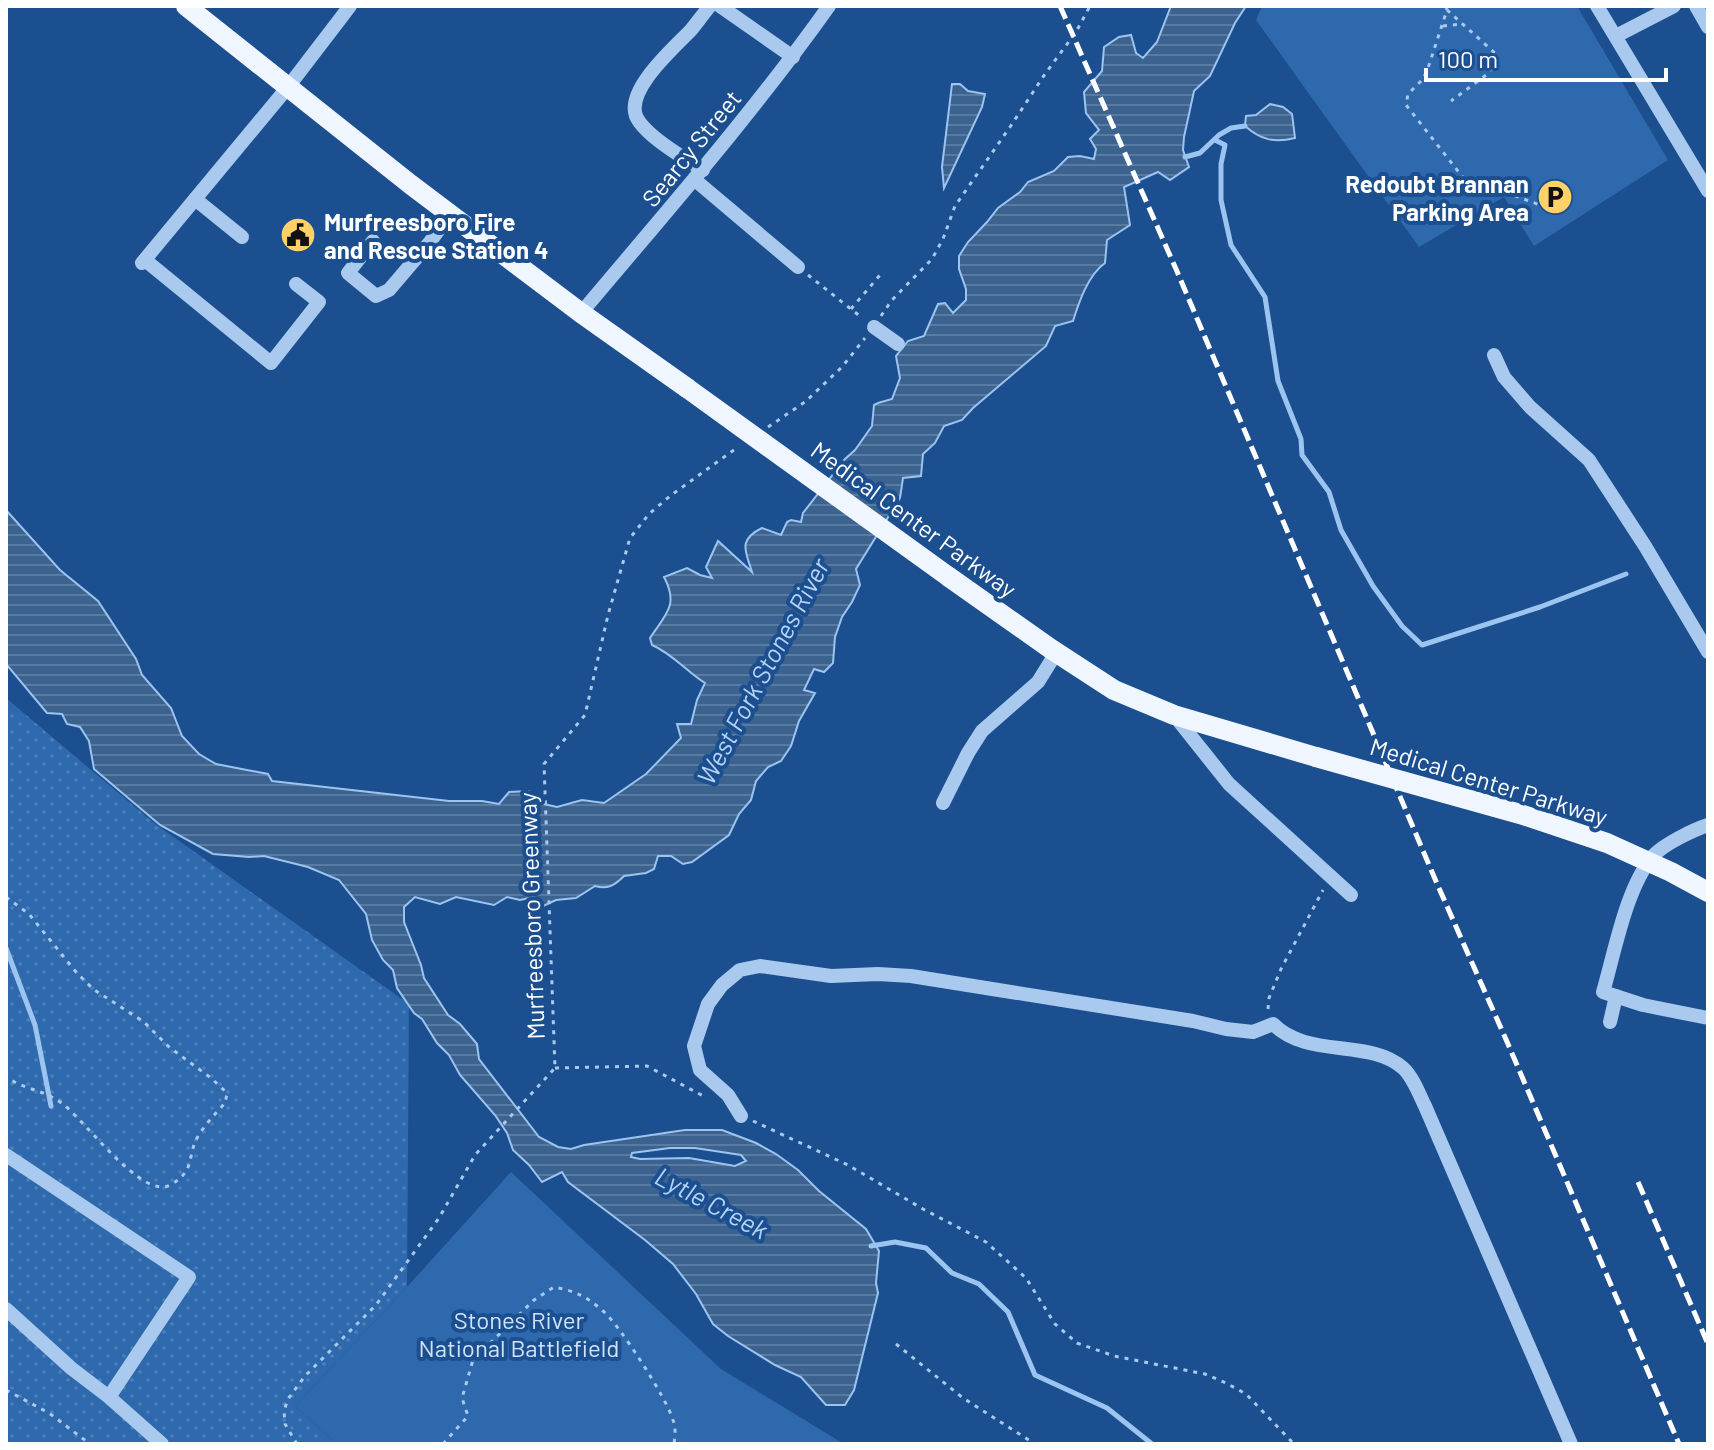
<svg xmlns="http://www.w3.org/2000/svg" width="1714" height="1450" viewBox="0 0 1714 1450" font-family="Barlow,sans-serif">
  <defs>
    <pattern id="grass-dots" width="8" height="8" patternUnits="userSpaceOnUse" patternTransform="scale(2)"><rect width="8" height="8" fill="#2e69ad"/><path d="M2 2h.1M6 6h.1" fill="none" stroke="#4d80b9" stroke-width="1.8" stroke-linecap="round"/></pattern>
    <pattern id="water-rules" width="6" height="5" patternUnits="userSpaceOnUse" patternTransform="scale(2)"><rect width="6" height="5" fill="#3c6290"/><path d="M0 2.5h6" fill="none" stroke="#597aa1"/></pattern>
  </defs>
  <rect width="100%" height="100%" fill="#1b4f8f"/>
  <polygon fill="url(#grass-dots)" points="6,698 154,823 409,1004 407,1287 295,1406 337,1444 6,1444"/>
  <g fill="#2e69ad">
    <polygon points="1262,6 1577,6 1668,160 1534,246 1504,197 1419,247 1256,20"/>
    <polygon points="511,1172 721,1369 844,1444 337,1444 295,1406 407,1287"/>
  </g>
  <g fill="url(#water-rules)" stroke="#9cc4f0" stroke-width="2" fill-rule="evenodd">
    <path d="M1171 6H1246L1235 23 1210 76 1194 91 1184 137 1183 150 1189 167 1170 180 1158 172 1124 187 1130 225 1107 240 1105 263C1088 275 1079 302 1073 321L1055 326 1046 346 973 408 962 420 944 426 935 443 923 454 921 476 903 478 900 498 856 569 860 585 852 602 842 617 835 637 833 663 824 672 814 669 804 690 815 693 799 721 791 746 781 761 768 767 756 781 751 800 739 814 729 835 692 862 683 864 671 856H658L654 869 646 873 624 876C615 885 608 890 595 886L576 898 556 900 539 908 534 897 520 900 507 897 494 905 456 897 440 904 415 897 404 907V922L421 965 424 978 448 1015 460 1024 477 1044 479 1059 539 1137 558 1147 571 1149 584 1145 685 1130H722L756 1143 776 1154 798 1170 819 1191 866 1229 879 1251 876 1283 878 1293 854 1390 845 1405H826L801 1377 775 1365 728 1336 713 1324 696 1294 673 1264 645 1240 568 1182 562 1172 542 1182 529 1165 513 1150 507 1133 495 1115 460 1075 449 1055 437 1043 422 1019 414 1013 397 988 393 970 383 960 372 940 366 914 339 880 308 867 264 856 249 857 213 854 160 825 94 769 89 741 80 727 67 724 62 714 47 713 6 664V510L60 570 98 601 136 659 142 675 171 708 182 736 199 754 216 764 268 774 272 781 449 801H482L499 804 509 792 529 791 535 802 557 807 582 800 604 803 646 774 681 738 677 724H691L697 700 705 683C687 672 673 654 652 645L650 638C666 614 679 605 664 577L687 568 700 575 712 578 706 567 718 541 752 572C746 552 737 540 762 528L781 535 787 522 791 520 801 522 803 513 845 459 855 450 872 426 874 405 878 403 892 399 900 378 896 356 908 341 924 336 938 304 945 303 953 313 966 300V289L959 269V256L968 242 987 222 998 208 1020 192 1028 182 1054 171 1068 157 1080 156 1094 159 1096 149 1090 139 1099 130 1086 113 1084 92 1102 71 1104 47 1119 37 1131 35 1136 53 1143 58 1157 42ZM670 1148H695L741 1155 746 1161 735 1166 689 1158 640 1159 631 1157 632 1153Z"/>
    <polygon points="952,84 960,84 968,91 985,94 982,107 944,188 942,167"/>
    <path d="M1270 104 1283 107 1292 114 1295 138C1274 143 1261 140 1245 126L1246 116 1256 115Z"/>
  </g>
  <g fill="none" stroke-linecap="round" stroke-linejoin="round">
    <g stroke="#9cc4f0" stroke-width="5">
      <polyline points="1215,140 1225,145 1221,164 1221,200 1231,245 1265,297 1278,381 1301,439 1302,455 1329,492 1341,530 1373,586 1402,626 1422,645 1540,607 1626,574"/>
      <polyline points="1185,157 1200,153 1219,135 1231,128 1245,126"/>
      <polyline points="6,948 35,1025 51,1106"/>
      <polyline points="871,1246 895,1242 926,1248 952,1273 979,1284 1008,1312 1035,1375 1107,1408 1152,1444"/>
    </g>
    <g stroke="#a9c9ee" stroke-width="3" stroke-dasharray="4 6" stroke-linecap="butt">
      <polyline points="1446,6 1447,10 1428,68 1423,79 1408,94 1406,105 1465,180 1475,189 1489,193 1502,191 1540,205"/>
      <polyline points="1447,10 1496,54 1489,73 1451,101"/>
      <polyline points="1443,26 1463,24"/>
      <polyline points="808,275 861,317"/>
      <polyline points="851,309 880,275"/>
      <polyline points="881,316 892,300 932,259 943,239 955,206 1010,127 1045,74 1076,32 1090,6"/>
      <polyline points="768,427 805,402 842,367 865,338"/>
      <path d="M6 897 29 914 76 972 93 989 144 1022 169 1047 211 1078 225 1091 227 1094 225 1103C215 1114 201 1129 195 1142 188 1161 193 1171 172 1184 142 1204 82 1114 57 1100 41 1090 22 1088 6 1077"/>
      <polyline points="1268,1009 1269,998 1281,969 1323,890"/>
      <polyline points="555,1068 647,1066 707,1098"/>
      <polyline points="753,1121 848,1165 923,1209 986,1242 1026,1278 1055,1324 1077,1343 1114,1356 1205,1374 1226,1383 1246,1394 1294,1444"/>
      <polyline points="896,1344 963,1398 1035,1444"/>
      <polyline points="6,1390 49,1413 90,1444"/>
      <polyline points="297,1444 285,1424 284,1411 288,1399 305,1376 376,1305 439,1218 475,1155 555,1068 544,764 585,715 608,615 630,538 649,514 670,496 738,447"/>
      <path d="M443 1444 468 1416 462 1398 473 1360 534 1300 554 1287C575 1291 586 1296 603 1311 619 1324 667 1399 673 1420 676 1427 675 1436 674 1444"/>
    </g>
    <g stroke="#a9c9ee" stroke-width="14">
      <polyline points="720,6 793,57"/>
      <polyline points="1597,6 1708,191"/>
      <polyline points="1696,6 1708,27"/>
      <polyline points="1616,36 1674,6"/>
      <path d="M703 170C685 159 644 135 636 116 626 89 674 48 691 30 697 23 703 14 710 6"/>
      <polyline points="695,180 798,267"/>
      <polyline points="195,199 242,237"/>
      <polyline points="373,241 348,273 376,296 389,290 430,242 450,214"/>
      <polyline points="145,260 271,363 319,302 296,284"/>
      <polyline points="142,263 288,87 350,6"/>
      <path d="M581 313C666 212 753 113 829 6"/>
      <polyline points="874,327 898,344"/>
      <polyline points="1494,355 1504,377 1530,407 1589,460 1645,546 1708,652"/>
      <polyline points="1174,715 1229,784 1351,895"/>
      <polyline points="943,803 968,753 982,731 1038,682 1056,653"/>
      <path d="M1708 825C1693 830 1664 844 1653 856 1626 888 1615 951 1603 992L1643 1005 1708 1018"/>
      <polyline points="1610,1022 1616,996"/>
      <path d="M741 1116 728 1095 700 1070 694 1046 708 1004 722 985 740 970 760 966 831 976 878 974 911 976 1193 1021 1226 1029 1253 1032 1273 1024C1307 1059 1369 1038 1403 1068 1413 1077 1419 1094 1425 1106L1571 1444"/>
      <polyline points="6,1155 189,1277 109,1397"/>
      <polyline points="6,1309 71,1368 109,1397 162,1444"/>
    </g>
    <g stroke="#f0f6ff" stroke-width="20">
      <polyline points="186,6 410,184 581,313 687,388"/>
      <polyline points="949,577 1051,649 1114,690 1174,715 1316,757"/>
    </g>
    <g stroke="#fff" stroke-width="5" stroke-dasharray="14 6" stroke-linecap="butt">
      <polyline points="1060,6 1176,269 1438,886 1508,1044 1679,1444"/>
      <polyline points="1638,1182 1708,1344"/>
    </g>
    <g stroke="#f0f6ff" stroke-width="20">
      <polyline points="687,388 949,577"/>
      <polyline points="1316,757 1520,814 1607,843 1671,872 1708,892"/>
    </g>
  </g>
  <defs>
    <symbol id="parking-disc" viewBox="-11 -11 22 22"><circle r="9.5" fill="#ffd166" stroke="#1b4f8f"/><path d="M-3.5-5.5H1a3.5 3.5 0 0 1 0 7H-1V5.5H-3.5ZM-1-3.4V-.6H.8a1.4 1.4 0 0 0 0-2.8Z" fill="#111"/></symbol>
    <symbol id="civic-disc" viewBox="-11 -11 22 22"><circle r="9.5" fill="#ffd166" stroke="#1b4f8f"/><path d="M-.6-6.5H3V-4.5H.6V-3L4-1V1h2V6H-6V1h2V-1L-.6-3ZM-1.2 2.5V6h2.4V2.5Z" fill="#111"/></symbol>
  </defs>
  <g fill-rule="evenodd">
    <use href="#parking-disc" x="1535" y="177" width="40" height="40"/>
    <use href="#civic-disc" x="278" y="215" width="40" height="40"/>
  </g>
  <g text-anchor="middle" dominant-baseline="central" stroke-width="8" stroke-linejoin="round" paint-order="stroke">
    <g font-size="24" fill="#fff" stroke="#1b4f8f">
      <text transform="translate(691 148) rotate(-51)">Searcy Street</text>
      <text transform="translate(914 519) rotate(36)">Medical Center Parkway</text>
      <text transform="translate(1489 781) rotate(17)">Medical Center Parkway</text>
      <text transform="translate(531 916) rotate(-92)">Murfreesboro Greenway</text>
    </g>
    <g font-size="24" font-weight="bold" fill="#fff" stroke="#1b4f8f" text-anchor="end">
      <text x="1529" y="183">Redoubt Brannan<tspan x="1529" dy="28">Parking Area</tspan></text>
      <text x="324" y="221" text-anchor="start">Murfreesboro Fire<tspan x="324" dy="28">and Rescue Station 4</tspan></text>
    </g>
    <g font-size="24" fill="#cfe3fa" stroke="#1b4f8f">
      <text x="519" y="1319">Stones River<tspan x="519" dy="28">National Battlefield</tspan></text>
    </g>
    <g font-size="26" font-style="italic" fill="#b5d3f5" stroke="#1b4f8f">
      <text transform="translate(762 671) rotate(-62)">West Fork Stones River</text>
      <text transform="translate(712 1202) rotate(28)">Lytle Creek</text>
    </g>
  </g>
  <rect width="1714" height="1450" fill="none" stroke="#ffffff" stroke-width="16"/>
  <path d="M1426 68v12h240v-12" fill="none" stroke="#ffffff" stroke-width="4"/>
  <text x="1438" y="68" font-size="24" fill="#ffffff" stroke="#1b4f8f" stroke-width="6" paint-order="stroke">100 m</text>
</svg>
